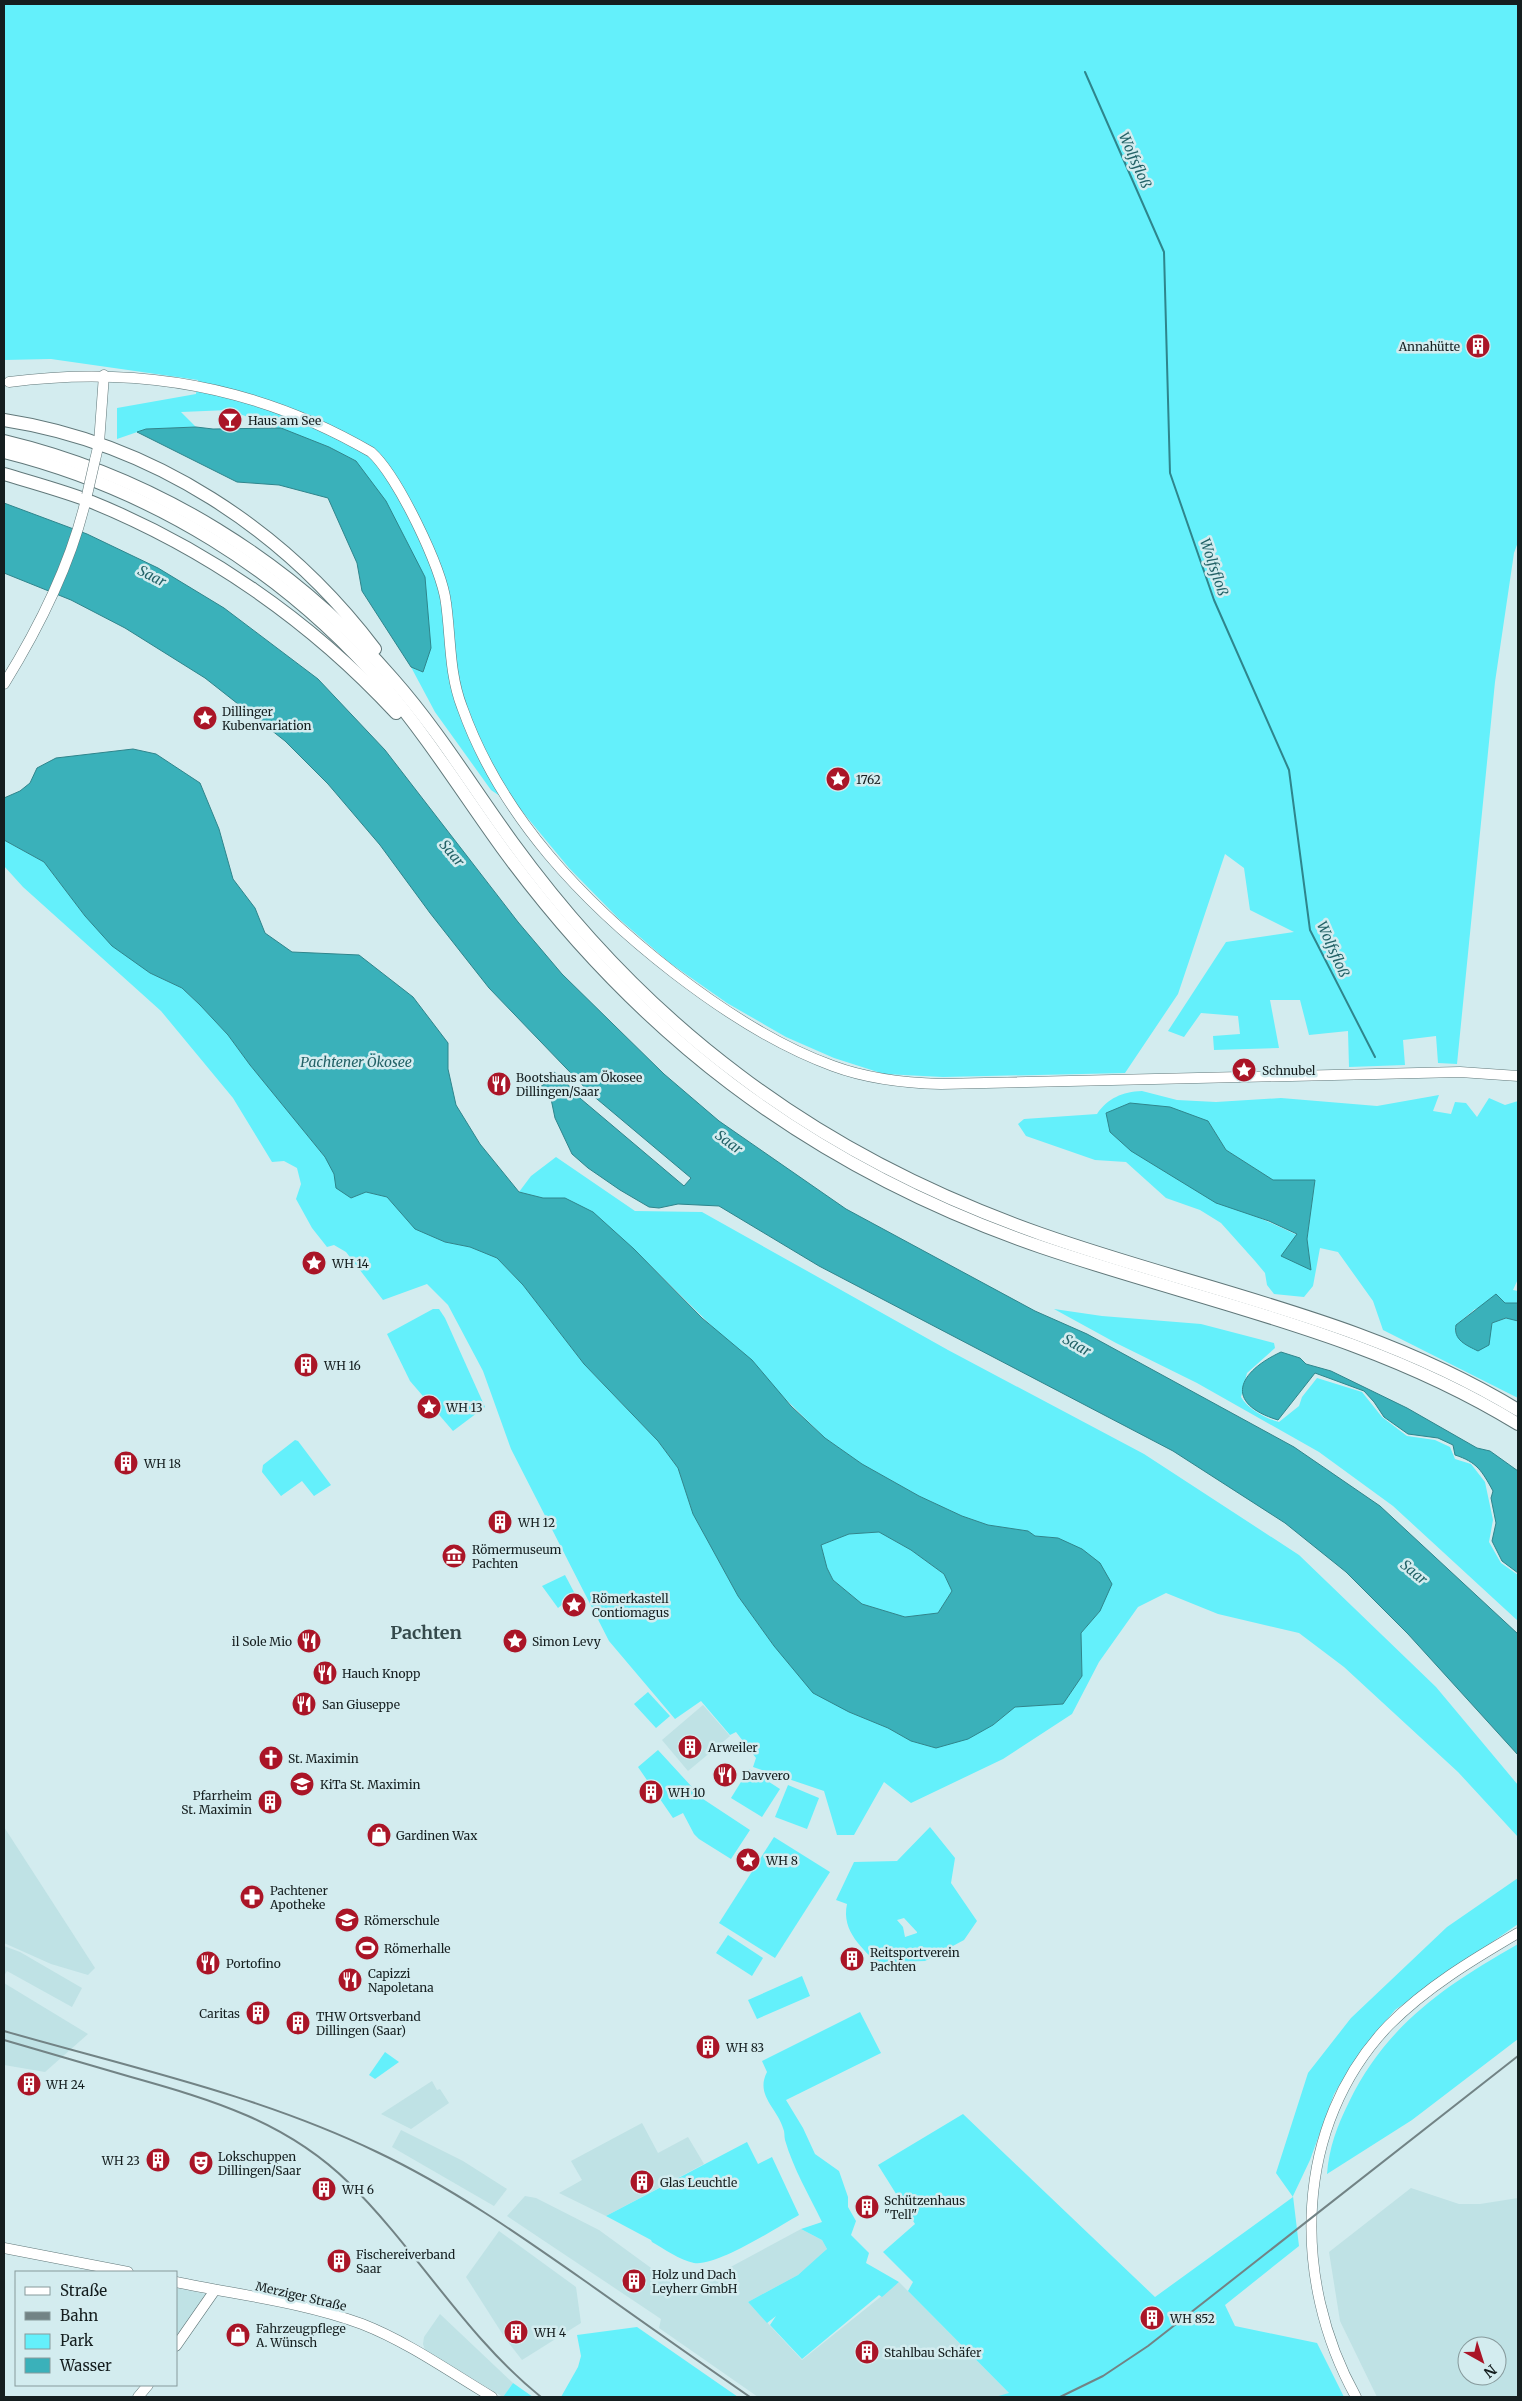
<svg xmlns="http://www.w3.org/2000/svg" width="1522" height="2401" viewBox="0 0 1522 2401" font-family="Merriweather,serif">
  <rect width="100%" height="100%" fill="#d3ecef"/>
  <g fill="#bfe2e5" fill-rule="evenodd">
    <polygon points="703,1705 730,1736 688,1771 662,1740"/>
    <polygon points="4,1827 95,1968 88,1975 51,1964 4,1943"/>
    <polygon points="4,1946 20,1952 82,1988 72,2007 7,1971 4,1976"/>
    <polygon points="4,1983 88,2034 45,2072 4,2065"/>
    <polygon points="432,2081 437,2090 440,2089 449,2103 411,2129 381,2114"/>
    <polygon points="642,2123 658,2153 688,2137 704,2164 606,2216 559,2193 582,2180 571,2161"/>
    <polygon points="401,2130 463,2161 507,2189 494,2206 392,2147"/>
    <path d="M1411 2188 1459 2204H1480L1518 2198V2397H1377L1340 2321 1329 2252ZM1467 2346H1497V2376H1467Z"/>
    <polygon points="525,2196 536,2198 599,2230 684,2292 801,2229 822,2240 827,2249 824,2253 798,2275 748,2302 802,2360 899,2282 1010,2394 995,2397 758,2397 659,2328 661,2319 507,2216"/>
    <polygon points="499,2231 576,2287 581,2323 522,2360 505,2338 466,2277"/>
    <polygon points="176,2288 206,2294 176,2341"/>
    <polygon points="440,2314 513,2383 503,2397 425,2350 423,2344 424,2337"/>
  </g>
  <g fill="#64f0fb" fill-rule="evenodd">
    <polygon points="4,4 1518,4 1518,542 1514,553 1495,682 1457,1064 1438,1063 1436,1036 1403,1040 1405,1065 1349,1067 1348,1031 1309,1035 1300,1000 1270,1000 1279,1048 1214,1050 1213,1036 1240,1034 1238,1016 1201,1013 1184,1037 1168,1031 1226,942 1294,932 1250,910 1244,868 1225,854 1178,994 1125,1073 943,1077 884,1074 834,1058 786,1037 727,1003 670,963 618,918 569,868 521,810 491,790 435,712 411,667 424,672 356,461 329,447 229,410 181,412 196,427 146,429 117,439 117,408 196,394 198,380 51,359 4,360"/>
    <polygon points="4,840 44,862 85,916 150,973 182,988 200,1005 228,1035 250,1065 325,1157 351,1198 366,1192 387,1197 416,1229 445,1242 470,1247 497,1258 523,1285 584,1364 658,1441 678,1468 693,1514 738,1596 774,1646 849,1712 888,1728 911,1741 936,1748 993,1725 1015,1707 1063,1704 1082,1676 1081,1633 1100,1611 1058,1538 1035,1536 1028,1531 988,1525 962,1516 919,1496 862,1464 825,1438 634,1249 565,1198 543,1198 519,1192 531,1176 556,1157 635,1211 702,1212 948,1350 1144,1454 1299,1555 1436,1687 1518,1785 1518,1837 1458,1772 1344,1667 1299,1633 1218,1614 1166,1593 1138,1607 1099,1662 1072,1714 1003,1759 911,1803 884,1782 854,1835 837,1835 824,1791 753,1767 756,1758 736,1732 730,1735 701,1701 675,1719 609,1641 511,1449 483,1371 448,1305 427,1284 383,1300 346,1252 334,1245 327,1247 312,1228 296,1199 301,1184 297,1168 284,1161 272,1162 233,1098 161,1011 23,887 4,866"/>
    <path d="M1142 1091 1177 1100 1216 1102 1281 1098 1377 1106 1439 1095 1433 1111 1451 1114 1455 1102 1466 1103 1477 1117 1489 1098 1505 1105 1518 1101V1279L1513 1290 1518 1291V1303H1505L1475 1309 1456 1325 1455 1332 1490 1334 1492 1323C1501 1320 1510 1315 1518 1321V1398L1383 1330 1373 1301 1338 1252 1320 1248 1313 1286 1304 1297 1274 1294 1267 1285 1265 1273 1255 1261 1221 1223 1200 1210 1166 1198 1126 1162 1095 1160 1026 1136 1018 1124 1024 1119 1097 1114C1108 1098 1122 1092 1142 1091ZM1208 1121 1226 1150 1273 1180 1315 1181 1307 1239 1311 1270 1297 1235C1236 1206 1160 1178 1110 1132Z"/>
    <polygon points="433,1309 439,1309 445,1318 485,1407 453,1431 410,1381 387,1334"/>
    <path d="M1054 1309 1102 1316 1201 1324 1274 1343 1275 1348 1247 1373 1241 1397C1248 1409 1266 1419 1279 1422L1299 1406 1302 1397 1317 1378 1362 1392 1382 1417 1407 1436 1435 1440 1450 1447 1455 1459 1471 1464 1485 1482 1493 1520 1489 1542 1501 1563 1518 1575V1621L1393 1506 1319 1452 1197 1383 1116 1343Z"/>
    <polygon points="295,1440 298,1441 331,1485 314,1496 302,1481 281,1496 262,1472 263,1465"/>
    <polygon points="879,1532 911,1550 944,1574 952,1591 938,1613 905,1617 862,1604 833,1580 827,1568 821,1545 849,1534"/>
    <polygon points="565,1575 575,1594 558,1608 542,1586"/>
    <polygon points="648,1692 670,1716 656,1728 634,1704"/>
    <polygon points="658,1750 703,1799 750,1830 731,1859 699,1839 694,1834 683,1813 673,1818 638,1767"/>
    <polygon points="749,1769 780,1789 762,1817 731,1798"/>
    <polygon points="788,1785 819,1798 807,1829 775,1817"/>
    <path d="M930 1827 955 1858 951 1883 977 1921 964 1940 925 1961 895 1962 880 1967C863 1948 841 1932 847 1904L836 1900 854 1862 897 1861ZM904 1918 917 1932V1933L905 1937 903 1927 897 1920Z"/>
    <polygon points="774,1837 830,1872 775,1958 719,1923"/>
    <polygon points="1518,1878 1518,1924 1395,2010 1363,2048 1334,2094 1310,2160 1293,2196 1299,2246 1225,2305 1235,2326 1317,2343 1344,2397 995,2397 1009,2393 908,2291 913,2282 883,2252 915,2224 878,2165 963,2114 1155,2297 1293,2197 1276,2173 1308,2073 1351,2018 1447,1927"/>
    <polygon points="728,1935 763,1958 752,1976 716,1953"/>
    <path d="M1518 1944V2039L1412 2120 1327 2174C1329 2148 1337 2126 1349 2102 1387 2024 1445 1986 1518 1944Z"/>
    <polygon points="802,1976 810,1996 757,2019 748,2000"/>
    <path d="M860 2012 881 2053 786 2100 803 2128 815 2154 839 2171 848 2197V2207L856 2221 851 2235 869 2253 866 2263 899 2282 882 2297 879 2295 802 2359 770 2325 776 2316 767 2323 748 2302 798 2275 827 2249 822 2240 801 2229 822 2222C809 2195 793 2168 785 2140 784 2136 785 2132 783 2128 777 2108 755 2095 767 2072L762 2061Z"/>
    <polygon points="385,2052 399,2062 375,2079 369,2075"/>
    <path d="M747 2142 758 2164 772 2157 799 2215C778 2227 716 2267 694 2263 680 2260 664 2249 652 2242L651 2240 606 2216Z"/>
    <polygon points="637,2327 738,2397 561,2397 578,2367 581,2356 577,2335"/>
    <polygon points="513,2383 533,2397 503,2397"/>
  </g>
  <g fill="#3ab1ba" stroke="#2f858c" fill-rule="evenodd">
    <polygon points="196,427 213,429 281,428 329,447 356,461 386,501 425,577 431,648 423,672 411,667 362,591 357,563 328,498 279,485 237,482 137,432 146,429"/>
    <polygon points="4,503 87,534 158,568 224,608 318,679 385,750 518,922 562,974 664,1074 719,1121 846,1209 1035,1311 1087,1334 1294,1447 1380,1506 1518,1634 1518,1755 1408,1634 1346,1572 1285,1523 1173,1451 819,1266 719,1206 678,1204 659,1208 649,1207 620,1190 588,1168 572,1154 555,1118 550,1094 541,1086 547,1083 554,1072 563,1079 581,1099 684,1186 691,1178 591,1094 489,988 430,913 380,845 328,784 285,741 205,678 125,628 71,600 4,573"/>
    <path d="M133 749 156 754 200 783 219 829 233 879 255 908 265 933 292 952 359 955 413 997 448 1043V1069L456 1105 480 1144 519 1192 543 1198H565L593 1212 634 1249 702 1318 752 1360 791 1406 825 1438 862 1464 919 1496 962 1516 988 1525 1028 1531 1035 1536 1058 1538 1082 1549 1100 1563 1112 1584 1100 1611 1081 1633 1082 1676 1063 1704 1015 1707 993 1725 968 1739 936 1748 911 1741 888 1728 849 1712 813 1693 774 1646 738 1596 693 1514 678 1468 658 1441 584 1364 523 1285 497 1258 470 1247 445 1242 415 1229 387 1197 366 1192 351 1198 336 1188 334 1174 325 1157 250 1065 228 1035 200 1005 182 988 150 973 112 946 85 916 44 862 4 840V798L20 791 30 783 37 768 56 758ZM879 1532 911 1550 944 1574 952 1591 938 1613 905 1617 862 1604 833 1580 827 1568 821 1545 849 1534Z"/>
    <polygon points="1130,1103 1170,1107 1208,1121 1226,1150 1273,1180 1315,1180 1307,1239 1311,1270 1281,1256 1297,1234 1269,1221 1216,1203 1131,1151 1110,1132 1106,1113"/>
    <path d="M1496 1294 1505 1303H1518V1321L1506 1318 1492 1323 1489 1345 1478 1351C1466 1345 1453 1340 1456 1325Z"/>
    <path d="M1281 1352 1300 1358 1306 1364 1331 1371 1407 1408 1477 1448 1490 1451 1518 1471V1573L1502 1561 1492 1541 1496 1523 1491 1498 1493 1491C1482 1471 1477 1462 1455 1455L1453 1445 1438 1438 1408 1434 1384 1417 1374 1402 1364 1391 1315 1373 1278 1420C1223 1403 1238 1372 1281 1352Z"/>
  </g>
  <g fill="none" stroke-linecap="round" stroke-linejoin="round">
    <polyline stroke="#2f858c" stroke-width="2" points="1085,72 1164,252 1170,473 1214,600 1289,770 1310,930 1375,1057"/>
    <defs>
      <g id="secondary">
        <path d="M9 382C138 365 258 386 371 452 397 475 442 568 446 603 451 639 449 673 462 707 501 817 584 903 674 973 722 1010 775 1045 833 1066 868 1079 904 1083 941 1084L1460 1072 1518 1076"/>
        <polyline points="95,460 99,443 104,375"/>
        <path d="M4 684C40 626 72 562 87 495"/>
        <polyline points="4,2248 128,2272"/>
        <path d="M176 2282C238 2295 303 2302 362 2324 408 2342 450 2372 492 2397"/>
        <polyline points="176,2346 215,2290"/>
        <polyline points="138,2397 148,2385"/>
        <path d="M1356 2397C1291 2280 1293 2125 1389 2025 1427 1987 1472 1960 1518 1933"/>
      </g>
      <g id="highway">
        <path d="M4 420C153 443 285 530 375 649"/>
        <path d="M4 441C155 477 291 561 393 679 438 730 473 788 513 843 577 931 652 1010 739 1075 831 1145 933 1196 1041 1234 1203 1291 1369 1319 1518 1410"/>
        <path d="M4 452C152 489 285 571 385 687 429 739 465 797 505 852 569 939 644 1018 731 1084 825 1155 930 1209 1041 1247 1206 1303 1368 1332 1518 1424"/>
        <path d="M4 474C31 482 60 490 87 500 204 547 310 620 396 713"/>
      </g>
    </defs>
    <use href="#secondary" stroke="#61787a" stroke-width="11"/>
    <use href="#highway" stroke="#61787a" stroke-width="14"/>
    <use href="#secondary" stroke="#fff" stroke-width="10"/>
    <use href="#highway" stroke="#fff" stroke-width="12"/>
    <g stroke="#728385" stroke-width="2">
      <path d="M4 2031C129 2067 259 2095 377 2152 451 2187 518 2234 585 2281 640 2320 695 2359 750 2397"/>
      <path d="M4 2040C46 2052 89 2065 131 2077 213 2100 287 2122 349 2183 417 2250 466 2337 541 2397"/>
      <polyline points="1060,2397 1103,2376 1148,2346 1518,2056"/>
    </g>
    <defs>
      <polyline id="secondary-bridge" points="87,495 95,460"/>
    </defs>
    <use href="#secondary-bridge" stroke="#61787a" stroke-width="11" stroke-linecap="butt"/>
    <use href="#secondary-bridge" stroke="#fff" stroke-width="10"/>
  </g>
  <defs>
    <symbol id="building-disc" viewBox="-11 -11 22 22"><circle r="9.5" fill="#aa1527" stroke="#d3ecef"/><path d="M-4-6H4V6H1V3H-1V6H-4ZM-2.5-4.3h1.7v1.8h-1.7ZM.8-4.3h1.7v1.8H.8ZM-2.5-1h1.7V.8h-1.7ZM.8-1h1.7V.8H.8Z" fill="#fff"/></symbol>
    <symbol id="bar-disc" viewBox="-11 -11 22 22"><circle r="9.5" fill="#aa1527" stroke="#d3ecef"/><path d="M-6-5H6L.8 .8V4.5H3.5V6h-7V4.5H-.8V.8Z" fill="#fff"/></symbol>
    <symbol id="sight-disc" viewBox="-11 -11 22 22"><circle r="9.5" fill="#aa1527" stroke="#d3ecef"/><path d="M0-6L1.8-2.2L6-1.7L2.9 1.2L3.7 5.4L0 3.3L-3.7 5.4L-2.9 1.2L-6-1.7L-1.8-2.2Z" fill="#fff"/></symbol>
    <symbol id="restaurant-disc" viewBox="-11 -11 22 22"><circle r="9.5" fill="#aa1527" stroke="#d3ecef"/><path d="M-5-6h1v4h1v-4h1v4h1v-4h1v5L-1.5 .5V6h-2V.5L-5-1ZM5-6V6H3V1.5H1.5Q1.5-4 5-6Z" fill="#fff"/></symbol>
    <symbol id="museum-disc" viewBox="-11 -11 22 22"><circle r="9.5" fill="#aa1527" stroke="#d3ecef"/><path d="M0-6L6-3V-2H-6V-3ZM-5-1h2V3h-2ZM-1-1h2V3h-2ZM3-1h2V3H3ZM-6 4H6V6H-6Z" fill="#fff"/></symbol>
    <symbol id="church-disc" viewBox="-11 -11 22 22"><circle r="9.5" fill="#aa1527" stroke="#d3ecef"/><path d="M-1.2-6h2.4v3.5h3.3v2.4h-3.3V6h-2.4V-.1h-3.3v-2.4h3.3Z" fill="#fff"/></symbol>
    <symbol id="school-disc" viewBox="-11 -11 22 22"><circle r="9.5" fill="#aa1527" stroke="#d3ecef"/><path d="M0-5L7-2L0 1L-7-2ZM-4 1L0 2.5L4 1V4Q0 6-4 4Z" fill="#fff"/></symbol>
    <symbol id="shop-disc" viewBox="-11 -11 22 22"><circle r="9.5" fill="#aa1527" stroke="#d3ecef"/><path d="M-5-2.5h2.3a2.7 3.5 0 0 1 5.4 0H5L5.5 6h-11ZM-1.5-2.5h3a1.5 2.3 0 0 0-3 0Z" fill="#fff"/></symbol>
    <symbol id="pharmacy-disc" viewBox="-11 -11 22 22"><circle r="9.5" fill="#aa1527" stroke="#d3ecef"/><path d="M-2-6h4v4h4v4h-4v4h-4v-4h-4v-4h4Z" fill="#fff"/></symbol>
    <symbol id="stadium-disc" viewBox="-11 -11 22 22"><circle r="9.5" fill="#aa1527" stroke="#d3ecef"/><path d="M0-5a6.5 5 0 1 0 0 10a6.5 5 0 1 0 0-10ZM-3.5-1.8h7v3.6h-7Z" fill="#fff"/></symbol>
    <symbol id="theatre-disc" viewBox="-11 -11 22 22"><circle r="9.5" fill="#aa1527" stroke="#d3ecef"/><path d="M-5-5.5Q0-4 5-5.5V0Q5 5 0 6Q-5 5-5 0ZM-3.3-2.5H-1v1.5H-3.3ZM1-2.5H3.3v1.5H1ZM-2.8 1Q0 5.5 2.8 1Z" fill="#fff"/></symbol>
  </defs>
  <g fill-rule="evenodd">
    <use href="#building-disc" x="1464" y="332" width="28" height="28"/>
    <use href="#bar-disc" x="216" y="406" width="28" height="28"/>
    <use href="#sight-disc" x="191" y="704" width="28" height="28"/>
    <use href="#sight-disc" x="824" y="765" width="28" height="28"/>
    <use href="#sight-disc" x="1230" y="1056" width="28" height="28"/>
    <use href="#restaurant-disc" x="485" y="1070" width="28" height="28"/>
    <use href="#sight-disc" x="300" y="1249" width="28" height="28"/>
    <use href="#building-disc" x="292" y="1351" width="28" height="28"/>
    <use href="#sight-disc" x="415" y="1393" width="28" height="28"/>
    <use href="#building-disc" x="112" y="1449" width="28" height="28"/>
    <use href="#building-disc" x="486" y="1508" width="28" height="28"/>
    <use href="#museum-disc" x="440" y="1542" width="28" height="28"/>
    <use href="#sight-disc" x="560" y="1591" width="28" height="28"/>
    <use href="#restaurant-disc" x="295" y="1627" width="28" height="28"/>
    <use href="#sight-disc" x="501" y="1627" width="28" height="28"/>
    <use href="#restaurant-disc" x="311" y="1659" width="28" height="28"/>
    <use href="#restaurant-disc" x="290" y="1690" width="28" height="28"/>
    <use href="#building-disc" x="676" y="1733" width="28" height="28"/>
    <use href="#church-disc" x="257" y="1744" width="28" height="28"/>
    <use href="#restaurant-disc" x="711" y="1761" width="28" height="28"/>
    <use href="#school-disc" x="288" y="1770" width="28" height="28"/>
    <use href="#building-disc" x="637" y="1778" width="28" height="28"/>
    <use href="#building-disc" x="256" y="1788" width="28" height="28"/>
    <use href="#shop-disc" x="365" y="1821" width="28" height="28"/>
    <use href="#sight-disc" x="734" y="1846" width="28" height="28"/>
    <use href="#pharmacy-disc" x="238" y="1883" width="28" height="28"/>
    <use href="#school-disc" x="333" y="1906" width="28" height="28"/>
    <use href="#stadium-disc" x="353" y="1934" width="28" height="28"/>
    <use href="#building-disc" x="838" y="1945" width="28" height="28"/>
    <use href="#restaurant-disc" x="194" y="1949" width="28" height="28"/>
    <use href="#restaurant-disc" x="336" y="1966" width="28" height="28"/>
    <use href="#building-disc" x="244" y="1999" width="28" height="28"/>
    <use href="#building-disc" x="284" y="2009" width="28" height="28"/>
    <use href="#building-disc" x="694" y="2033" width="28" height="28"/>
    <use href="#building-disc" x="15" y="2070" width="28" height="28"/>
    <use href="#building-disc" x="144" y="2146" width="28" height="28"/>
    <use href="#theatre-disc" x="187" y="2149" width="28" height="28"/>
    <use href="#building-disc" x="628" y="2168" width="28" height="28"/>
    <use href="#building-disc" x="310" y="2175" width="28" height="28"/>
    <use href="#building-disc" x="853" y="2193" width="28" height="28"/>
    <use href="#building-disc" x="325" y="2247" width="28" height="28"/>
    <use href="#building-disc" x="620" y="2267" width="28" height="28"/>
    <use href="#building-disc" x="1138" y="2304" width="28" height="28"/>
    <use href="#building-disc" x="502" y="2318" width="28" height="28"/>
    <use href="#shop-disc" x="224" y="2321" width="28" height="28"/>
    <use href="#building-disc" x="853" y="2338" width="28" height="28"/>
  </g>
  <g text-anchor="middle" dominant-baseline="central" stroke-width="5" stroke-linejoin="round" paint-order="stroke">
    <g font-size="12" fill="#151e1f" stroke="#d3ecef" text-anchor="start">
      <text x="1460" y="346" text-anchor="end">Annahütte</text>
      <text x="248" y="420">Haus am See</text>
      <text x="222" y="711">Dillinger<tspan x="222" dy="14">Kubenvariation</tspan></text>
      <text x="856" y="779">1762</text>
      <text x="1262" y="1070">Schnubel</text>
      <text x="516" y="1077">Bootshaus am Ökosee<tspan x="516" dy="14">Dillingen/Saar</tspan></text>
      <text x="332" y="1263">WH 14</text>
      <text x="324" y="1365">WH 16</text>
      <text x="446" y="1407">WH 13</text>
      <text x="144" y="1463">WH 18</text>
      <text x="518" y="1522">WH 12</text>
      <text x="472" y="1549">Römermuseum<tspan x="472" dy="14">Pachten</tspan></text>
      <text x="592" y="1598">Römerkastell<tspan x="592" dy="14">Contiomagus</tspan></text>
      <text x="292" y="1641" text-anchor="end">il Sole Mio</text>
      <text x="532" y="1641">Simon Levy</text>
      <text x="342" y="1673">Hauch Knopp</text>
      <text x="322" y="1704">San Giuseppe</text>
      <text x="708" y="1747">Arweiler</text>
      <text x="288" y="1758">St. Maximin</text>
      <text x="742" y="1775">Davvero</text>
      <text x="320" y="1784">KiTa St. Maximin</text>
      <text x="668" y="1792">WH 10</text>
      <text x="252" y="1795" text-anchor="end">Pfarrheim<tspan x="252" dy="14">St. Maximin</tspan></text>
      <text x="396" y="1835">Gardinen Wax</text>
      <text x="766" y="1860">WH 8</text>
      <text x="270" y="1890">Pachtener<tspan x="270" dy="14">Apotheke</tspan></text>
      <text x="364" y="1920">Römerschule</text>
      <text x="384" y="1948">Römerhalle</text>
      <text x="870" y="1952">Reitsportverein<tspan x="870" dy="14">Pachten</tspan></text>
      <text x="226" y="1963">Portofino</text>
      <text x="368" y="1973">Capizzi<tspan x="368" dy="14">Napoletana</tspan></text>
      <text x="240" y="2013" text-anchor="end">Caritas</text>
      <text x="316" y="2016">THW Ortsverband<tspan x="316" dy="14">Dillingen (Saar)</tspan></text>
      <text x="726" y="2047">WH 83</text>
      <text x="46" y="2084">WH 24</text>
      <text x="218" y="2156">Lokschuppen<tspan x="218" dy="14">Dillingen/Saar</tspan></text>
      <text x="140" y="2160" text-anchor="end">WH 23</text>
      <text x="660" y="2182">Glas Leuchtle</text>
      <text x="342" y="2189">WH 6</text>
      <text x="884" y="2200">Schützenhaus<tspan x="884" dy="14">"Tell"</tspan></text>
      <text x="356" y="2254">Fischereiverband<tspan x="356" dy="14">Saar</tspan></text>
      <text x="652" y="2274">Holz und Dach<tspan x="652" dy="14">Leyherr GmbH</tspan></text>
      <text x="1170" y="2318">WH 852</text>
      <text x="256" y="2328">Fahrzeugpflege<tspan x="256" dy="14">A. Wünsch</tspan></text>
      <text x="534" y="2332">WH 4</text>
      <text x="884" y="2352">Stahlbau Schäfer</text>
    </g>
    <g font-size="12" fill="#151e1f" stroke="#d3ecef">
      <text transform="translate(301 2296) rotate(13)">Merziger Straße</text>
    </g>
    <g font-size="14" font-style="italic" fill="#236267" stroke="#d3ecef">
      <text transform="translate(1135 160) rotate(66)">Wolfsfloß</text>
      <text transform="translate(1214 567) rotate(71)">Wolfsfloß</text>
      <text transform="translate(152 576) rotate(27)">Saar</text>
      <text transform="translate(452 853) rotate(50)">Saar</text>
      <text transform="translate(1333 949) rotate(66)">Wolfsfloß</text>
      <text x="356" y="1062">Pachtener Ökosee</text>
      <text transform="translate(729 1142) rotate(37)">Saar</text>
      <text transform="translate(1077 1345) rotate(30)">Saar</text>
      <text transform="translate(1414 1572) rotate(40)">Saar</text>
    </g>
    <g font-size="18" font-weight="bold" fill="#354a4c" stroke="#d3ecef">
      <text x="426" y="1632">Pachten</text>
    </g>
  </g>
  <rect width="1522" height="2401" fill="none" stroke="#151e1f" stroke-width="10"/>
  <rect x="15" y="2271" width="162" height="115" fill="#d3ecef" stroke="#879a9c"/>
  <rect x="25" y="2287" width="25" height="8" fill="#ffffff" stroke="#879a9c"/>
  <text x="60" y="2296" font-size="15" fill="#151e1f">Straße</text>
  <rect x="25" y="2312" width="25" height="8" fill="#728385" stroke="#879a9c"/>
  <text x="60" y="2321" font-size="15" fill="#151e1f">Bahn</text>
  <rect x="25" y="2334" width="25" height="15" fill="#64f0fb" stroke="#879a9c"/>
  <text x="60" y="2346" font-size="15" fill="#151e1f">Park</text>
  <rect x="25" y="2358" width="25" height="15" fill="#3ab1ba" stroke="#879a9c"/>
  <text x="60" y="2371" font-size="15" fill="#151e1f">Wasser</text>
  <g transform="translate(1482 2361) rotate(141)"><circle r="24" fill="#d3ecef" stroke="#879a9c"/>
  <path d="M0-4L9 19L0 12L-9 19Z" fill="#aa1527"/>
  <text y="-8" font-size="14" font-weight="bold" text-anchor="middle" fill="#151e1f">N</text>
  </g>
</svg>
